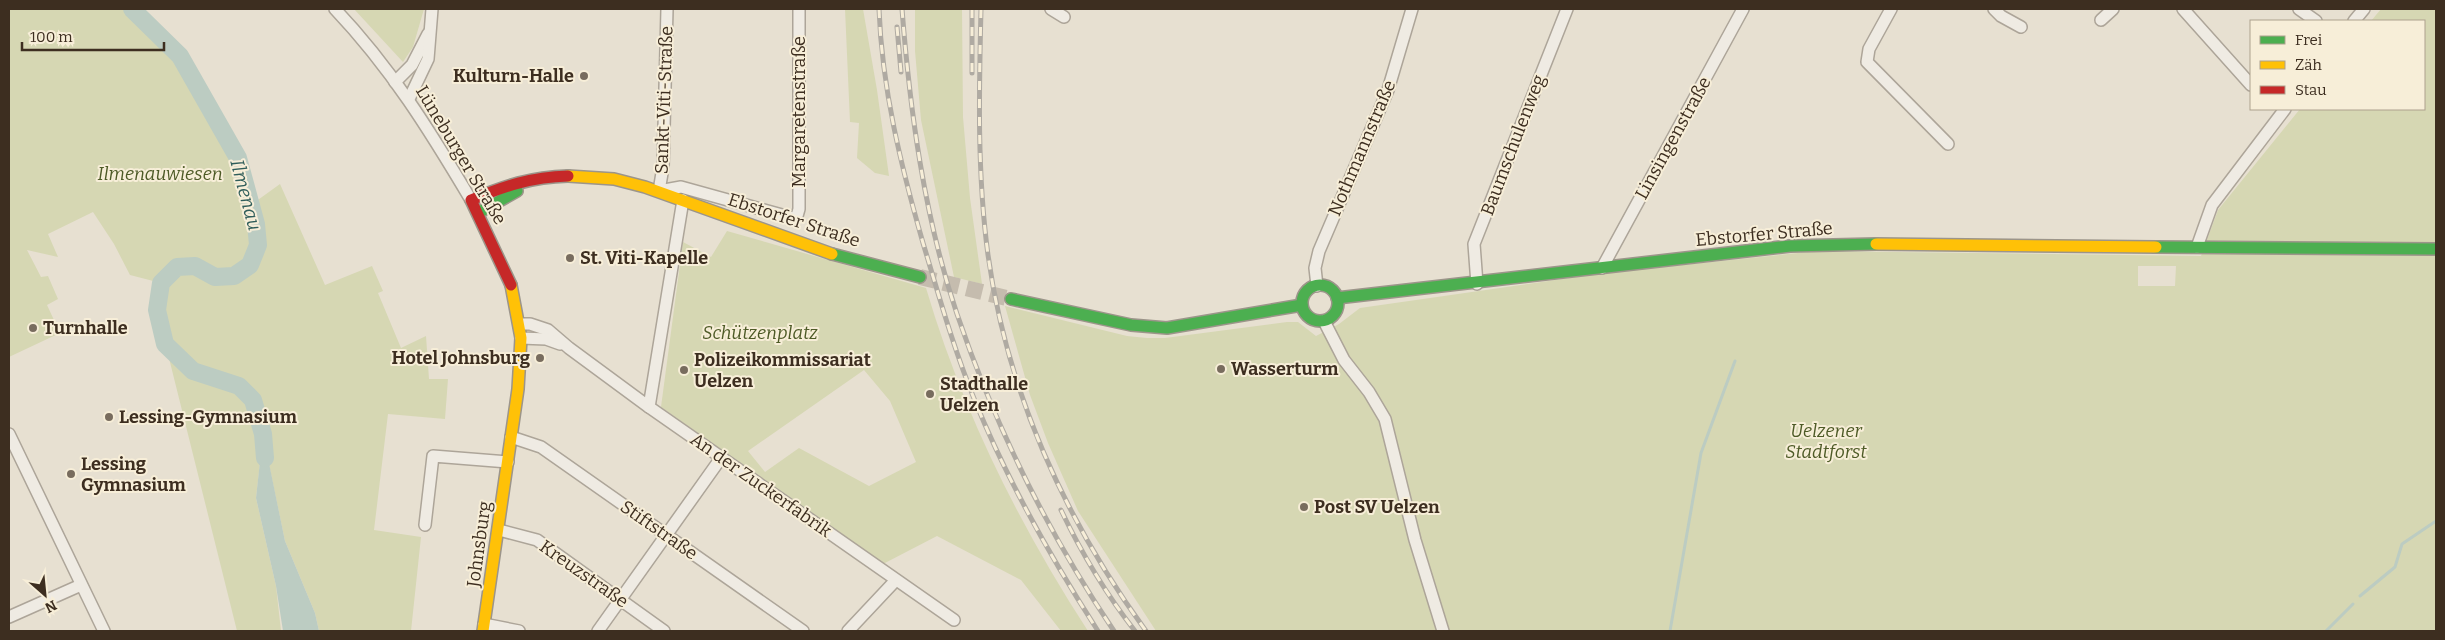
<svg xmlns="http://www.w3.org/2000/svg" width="2445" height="640" viewBox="0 0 2445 640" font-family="Bitter,serif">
  <rect width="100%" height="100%" fill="#e7e0d1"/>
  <g fill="#d6d7b3" fill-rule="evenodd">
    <polygon points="9,9 132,9 180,56 238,158 251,205 280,184 325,285 372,266 383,291 378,293 401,348 426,336 429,379 448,379 445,419 388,414 374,530 421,537 411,631 319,631 315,613 285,541 263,436 256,498 276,586 281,631 237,631 157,310 161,283 130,275 114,244 93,212 48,234 58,257 27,250 41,277 48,276 58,299 47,305 60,333 9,357"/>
    <polygon points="354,9 424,9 413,47 403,62"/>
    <polygon points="845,9 863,9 877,90 889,176 875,173 857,158 859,123 850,122"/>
    <polygon points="915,9 962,9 963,117 970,198 982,284 954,277 921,120 915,51"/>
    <path d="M2381 9H2436V631H1156L1078 511 1048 443 1030 395 1005 306 1127 336 1147 338H1165L1287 322H1298L1316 336 1339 324 1360 308 1604 273 1818 251 2201 256 2218 210 2300 109H2424V21H2371ZM2138 266H2176L2175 286H2138Z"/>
    <path d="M727 231 926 288C962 410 1019 525 1088 631H1061L1021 580 937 536 883 564 661 407 683 242 711 257ZM864 370 890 401 916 462 869 486 799 448 765 472 748 451Z"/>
  </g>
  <polygon fill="#bcccc2" points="263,434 285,541 315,613 319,631 283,631 276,586 256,498"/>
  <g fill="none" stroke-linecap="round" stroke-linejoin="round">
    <g stroke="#bcccc2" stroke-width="3">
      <polyline points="2360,596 2395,567 2402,544 2436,521"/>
      <polyline points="1670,631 1701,453 1735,361"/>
      <polyline points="2326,631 2353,604"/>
    </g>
    <polyline stroke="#bcccc2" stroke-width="18" points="132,9 180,56 238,158 256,224 258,245 250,265 234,276 215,277 195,266 177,267 161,283 157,310 165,344 193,371 239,386 253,400 263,434 265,458"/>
    <polyline stroke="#c5bcae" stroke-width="16" stroke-dasharray="16 8" stroke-linecap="butt" points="920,277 1011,299"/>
    <defs>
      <g id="street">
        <path d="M335 9C391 68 430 131 471 200"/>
        <polyline points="667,9 663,167 659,191 681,187 793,218 797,216 799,209 799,9"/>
        <polyline points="1051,9 1064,17"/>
        <polyline points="1891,9 1869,49 1867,62 1948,144"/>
        <polyline points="1994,9 2001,16 2021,27"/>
        <polyline points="2183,9 2251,85"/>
        <polyline points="2299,9 2316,21"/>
        <polyline points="2101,20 2113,9"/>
        <polyline points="2354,21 2364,9"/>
        <polyline points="395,82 412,65 428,34"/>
        <polyline points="409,99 428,59 432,9"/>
        <polyline points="2197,247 2212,205 2285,109"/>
        <polyline points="1602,268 1743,9"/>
        <polyline points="1477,284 1474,244 1567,9"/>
        <polyline points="1317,286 1315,268 1319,251 1388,90 1412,9"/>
        <polyline points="1324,321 1344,360 1369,392 1385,419 1415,540 1443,631"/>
        <polyline points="520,324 530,324 548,330 569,348 649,407 954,620"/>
        <polyline points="521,338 546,339 560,344"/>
        <polyline points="649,407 683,200"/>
        <polyline points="9,434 104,631"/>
        <polyline points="511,437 541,447 803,631"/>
        <polyline points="425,525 433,456 508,462"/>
        <polyline points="499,530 537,540 664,631"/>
        <polyline points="9,617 81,585"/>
        <polyline points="484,624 519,631"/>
        <polyline points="598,631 721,458"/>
        <polyline points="848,631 895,581"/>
      </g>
      <g id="fast">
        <polyline points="478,213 517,191"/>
        <polyline points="2156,247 2436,249"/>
        <polyline points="832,254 920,277"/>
        <circle cx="1320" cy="303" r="18"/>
        <polyline points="1337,298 1790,246 1876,244"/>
        <polyline points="1011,299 1131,325 1167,328 1302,305"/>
      </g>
      <g id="slow">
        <polyline points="568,176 614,179 645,187 832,254"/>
        <polyline points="1876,244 2156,247"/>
        <polyline points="483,631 518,389 521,338 511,285"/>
      </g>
      <path id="jam" d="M511 285 471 200C505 186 531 177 568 176"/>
    </defs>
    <use href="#street" stroke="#ada599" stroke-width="14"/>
    <use href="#fast" stroke="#9c958a" stroke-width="14"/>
    <use href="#slow" stroke="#9c958a" stroke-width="14"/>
    <use href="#jam" stroke="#9c958a" stroke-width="14"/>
    <use href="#street" stroke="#efebe3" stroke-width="11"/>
    <use href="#fast" stroke="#4caf50" stroke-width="11"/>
    <use href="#slow" stroke="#ffc107" stroke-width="11"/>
    <use href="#jam" stroke="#c62828" stroke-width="11"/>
    <defs>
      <g id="rail">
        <path d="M879 9C882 89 901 166 923 243 939 296 954 350 975 401 1008 482 1051 558 1098 631"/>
        <path d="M902 9C910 111 924 216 957 314 995 426 1048 533 1114 631"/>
        <polyline points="972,9 972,73"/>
        <path d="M981 9C979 91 977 173 988 255 1007 392 1065 520 1146 631"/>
        <polyline points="897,27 901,72"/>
        <path d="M1061 510C1081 552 1106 594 1135 631"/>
      </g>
    </defs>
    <use href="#rail" stroke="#afaaa2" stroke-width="5"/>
    <use href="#rail" stroke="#f7eed8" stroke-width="3" stroke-dasharray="9" stroke-linecap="butt"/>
  </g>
  <g fill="#786c5e" stroke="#f7eed8" stroke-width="2">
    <circle cx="584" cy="76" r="5"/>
    <circle cx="570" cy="258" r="5"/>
    <circle cx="33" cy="328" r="5"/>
    <circle cx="540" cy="358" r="5"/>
    <circle cx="1221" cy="369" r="5"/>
    <circle cx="684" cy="370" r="5"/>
    <circle cx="930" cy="394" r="5"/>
    <circle cx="109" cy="417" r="5"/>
    <circle cx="71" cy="474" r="5"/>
    <circle cx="1304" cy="507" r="5"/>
  </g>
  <g text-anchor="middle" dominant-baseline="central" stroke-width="4" stroke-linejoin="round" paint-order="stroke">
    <g font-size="18" font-weight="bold" fill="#3d2e20" stroke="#f7eed8" text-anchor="start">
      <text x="574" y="76" text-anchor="end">Kulturn-Halle</text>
      <text x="580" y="258">St. Viti-Kapelle</text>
      <text x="43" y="328">Turnhalle</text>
      <text x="530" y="358" text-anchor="end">Hotel Johnsburg</text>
      <text x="694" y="360">Polizeikommissariat<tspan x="694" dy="21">Uelzen</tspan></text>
      <text x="1231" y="369">Wasserturm</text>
      <text x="940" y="384">Stadthalle<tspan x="940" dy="21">Uelzen</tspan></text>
      <text x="119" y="417">Lessing-Gymnasium</text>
      <text x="81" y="464">Lessing<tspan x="81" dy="21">Gymnasium</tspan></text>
      <text x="1314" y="507">Post SV Uelzen</text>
    </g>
    <g font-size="18" fill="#3d2e20" stroke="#f7eed8">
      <text transform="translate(664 100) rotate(-88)">Sankt-Viti-Straße</text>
      <text transform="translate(799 112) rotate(-90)">Margaretenstraße</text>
      <text transform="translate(1673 138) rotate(-61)">Linsingenstraße</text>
      <text transform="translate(1513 145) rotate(-69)">Baumschulenweg</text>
      <text transform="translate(1362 148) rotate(-67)">Nothmannstraße</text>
      <text transform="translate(461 155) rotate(59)">Lüneburger Straße</text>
      <text transform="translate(794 220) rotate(18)">Ebstorfer Straße</text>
      <text transform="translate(1764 234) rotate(-5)">Ebstorfer Straße</text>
      <text transform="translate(761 485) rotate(35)">An der Zuckerfabrik</text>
      <text transform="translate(659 530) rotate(35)">Stiftstraße</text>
      <text transform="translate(479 544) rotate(-82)">Johnsburg</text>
      <text transform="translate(584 574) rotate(35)">Kreuzstraße</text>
    </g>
    <g font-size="18" font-style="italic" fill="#4d5a26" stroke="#f7eed8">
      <text x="160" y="174">Ilmenauwiesen</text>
      <text x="760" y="333">Schützenplatz</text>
      <text x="1826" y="431">Uelzener<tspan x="1826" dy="21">Stadtforst</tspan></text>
    </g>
    <g font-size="19" font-style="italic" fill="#2f5d5a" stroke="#f7eed8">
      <text transform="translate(246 195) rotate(75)">Ilmenau</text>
    </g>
  </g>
  <rect width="2445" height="640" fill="none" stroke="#3d2e20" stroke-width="20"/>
  <rect x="2250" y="20" width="175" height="90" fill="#f7eed8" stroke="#ada18e"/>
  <rect x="2260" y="36" width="25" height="8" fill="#4caf50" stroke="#ada18e"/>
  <text x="2295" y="45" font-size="15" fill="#3d2e20">Frei</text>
  <rect x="2260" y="61" width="25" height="8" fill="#ffc107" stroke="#ada18e"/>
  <text x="2295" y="70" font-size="15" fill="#3d2e20">Zäh</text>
  <rect x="2260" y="86" width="25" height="8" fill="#c62828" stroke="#ada18e"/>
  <text x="2295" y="95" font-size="15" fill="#3d2e20">Stau</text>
  <g transform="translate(45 595) rotate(153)" stroke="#f7eed8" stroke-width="4" paint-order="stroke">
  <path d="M0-4L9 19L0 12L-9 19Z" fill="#3d2e20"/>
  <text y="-8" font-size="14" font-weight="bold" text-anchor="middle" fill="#3d2e20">N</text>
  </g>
  <path d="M22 42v8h142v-8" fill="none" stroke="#3d2e20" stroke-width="2.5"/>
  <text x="30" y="42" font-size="15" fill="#3d2e20" stroke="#f7eed8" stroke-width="4" paint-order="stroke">100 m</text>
</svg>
